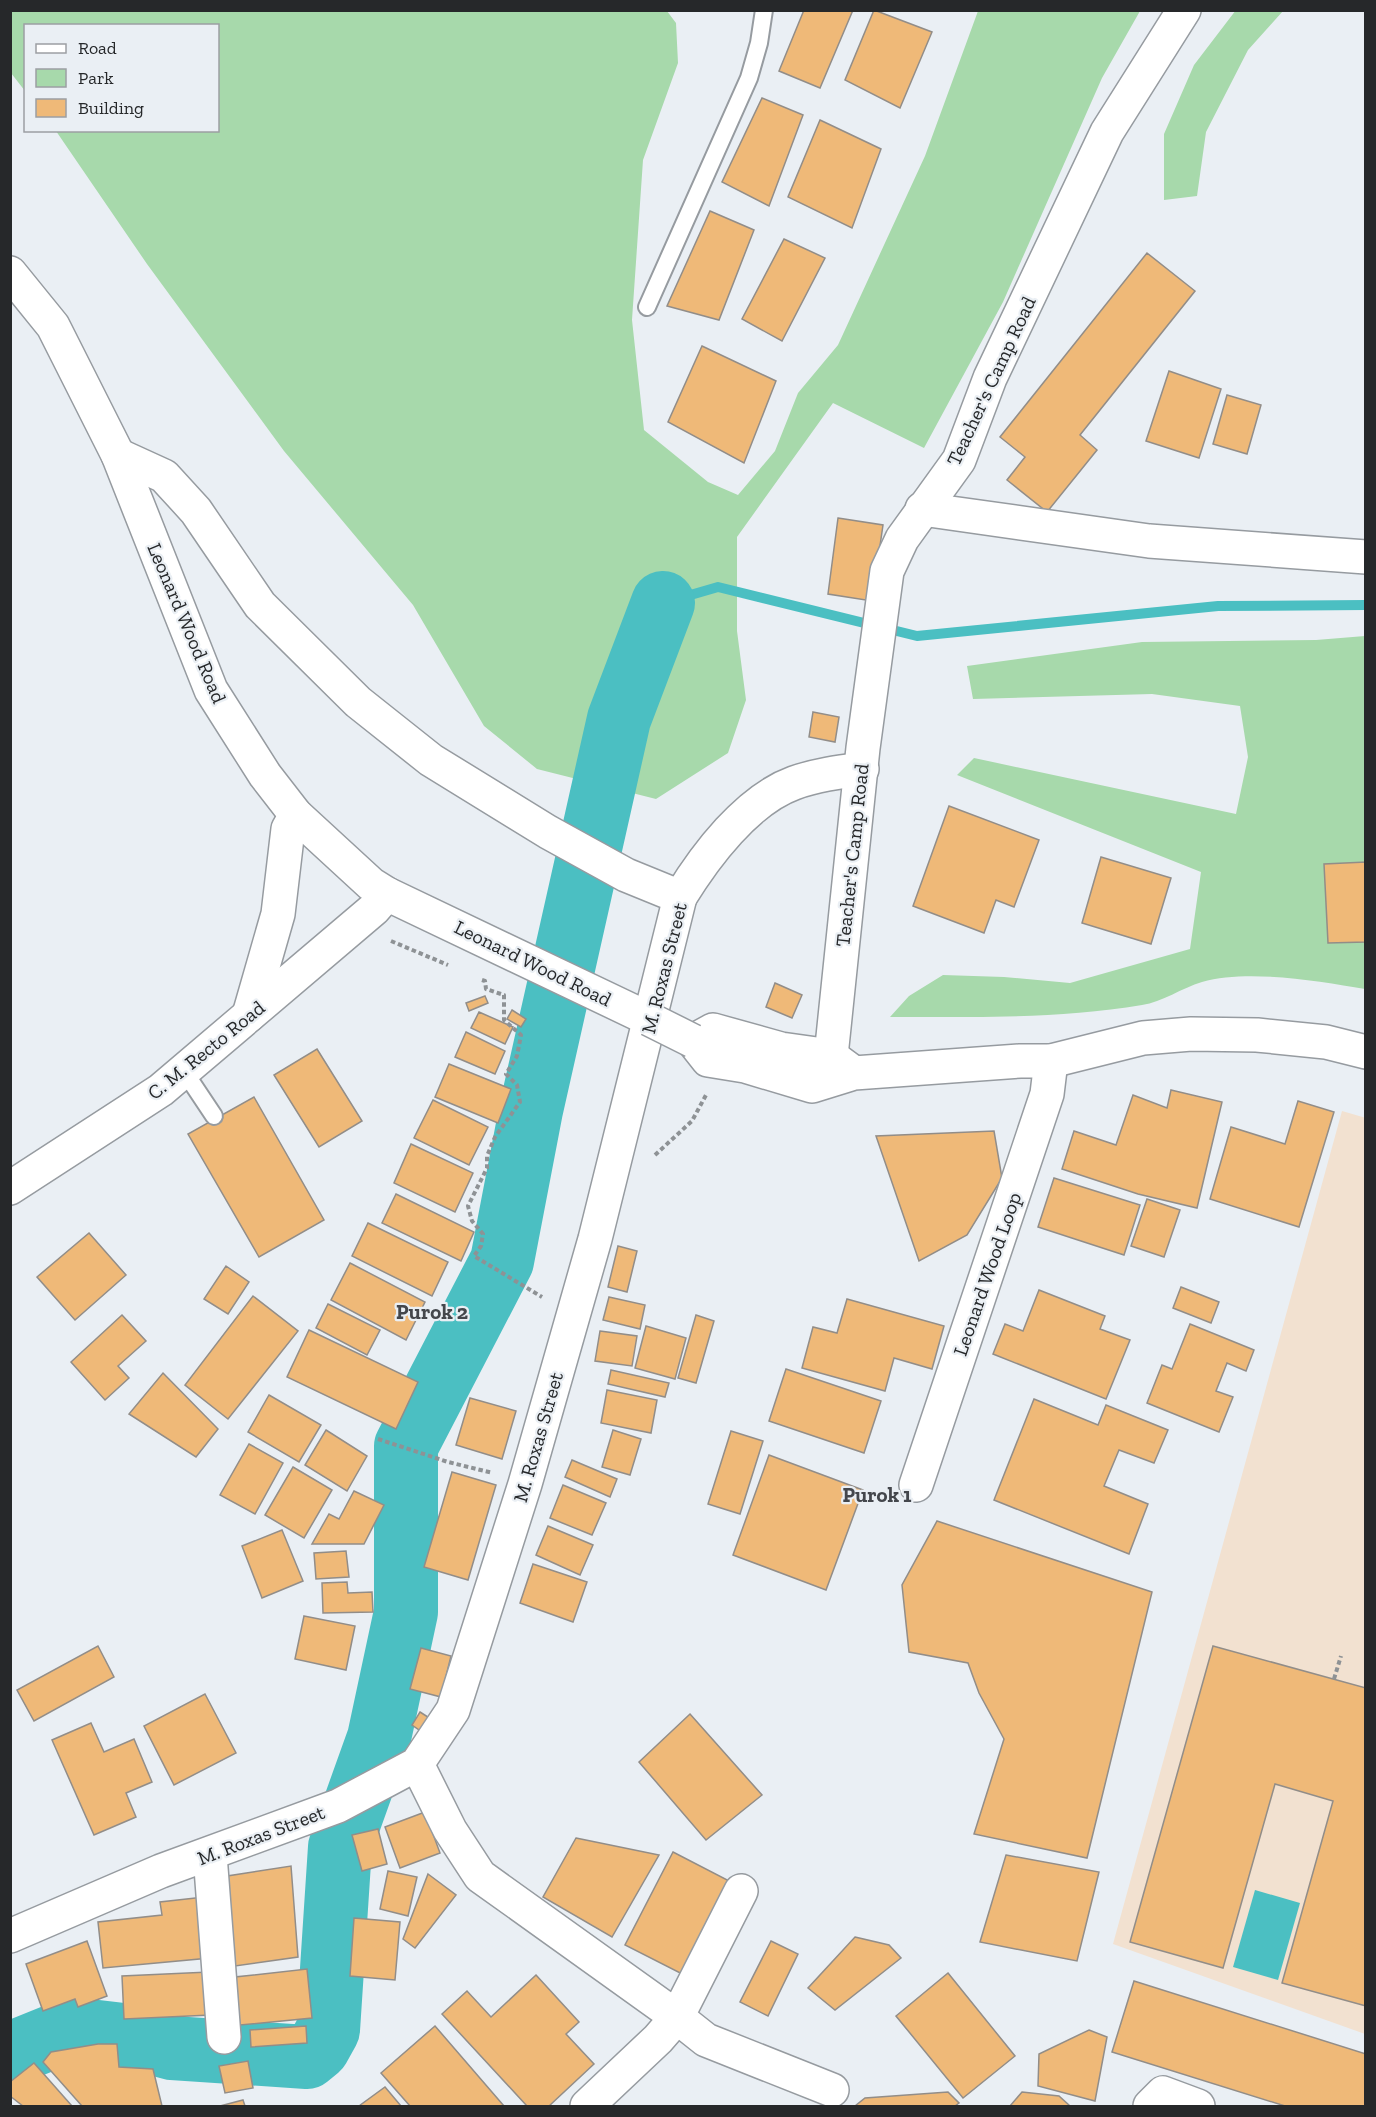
<svg xmlns="http://www.w3.org/2000/svg" width="1376" height="2117" viewBox="0 0 1376 2117" font-family="'Zilla Slab',serif">
  <rect width="100%" height="100%" fill="#eaeff4"/>
  <polygon fill="#f2e1d0" points="1342,1111 1366,1118 1365,2034 1113,1944"/>
  <g fill="#a7d9ab">
    <polygon points="1236,10 1283,11 1248,50 1206,132 1197,196 1164,200 1164,134 1194,65"/>
    <polygon points="10,11 667,11 676,23 678,63 643,160 632,320 644,430 708,482 738,495 775,451 798,393 838,345 925,156 978,11 1140,11 1102,78 1003,302 924,448 833,403 737,537 737,631 746,700 728,753 656,799 537,769 484,726 413,605 284,451 147,264 56,131 218,130 218,26 26,26 25,91 11,73"/>
    <path d="M1365 636V989C1318 981 1248 969 1202 982 1182 988 1162 1002 1142 1005 1059 1019 974 1017 890 1017L909 996 943 975 1004 977 1070 983 1190 949 1201 872 957 775 974 758 1236 814 1248 757 1240 706 1152 694 973 699 967 666 1142 642 1316 640Z"/>
  </g>
  <polygon fill="#4bbfc2" points="1255,1890 1300,1903 1278,1980 1233,1967"/>
  <g fill="none" stroke-linecap="round" stroke-linejoin="round">
    <polyline stroke="#4bbfc2" stroke-width="10" points="663,603 718,587 917,636 1218,606 1366,605"/>
    <polyline stroke="#4bbfc2" stroke-width="64" points="10,2054 72,2029 123,2035 172,2048 307,2057 318,2048 328,2030 340,1847 379,1738 406,1612 406,1446 502,1261 531,1110 619,719 663,603"/>
  </g>
  <g fill="#efb978" stroke="#928d88" stroke-width="1.5">
    <polygon points="804,10 853,10 820,88 779,71"/>
    <polygon points="874,10 932,32 900,108 845,80"/>
    <polygon points="762,98 803,115 769,206 722,182"/>
    <polygon points="820,120 881,149 852,228 788,197"/>
    <polygon points="710,211 754,230 719,320 667,306"/>
    <polygon points="784,239 825,258 782,341 742,319"/>
    <polygon points="1147,253 1195,291 1080,435 1097,450 1047,512 1007,480 1025,457 1000,437"/>
    <polygon points="702,346 776,381 744,463 668,422"/>
    <polygon points="1169,371 1221,389 1199,458 1146,441"/>
    <polygon points="1227,395 1261,405 1247,454 1213,444"/>
    <polygon points="838,518 883,525 872,601 828,594"/>
    <polygon points="813,712 839,717 835,742 809,737"/>
    <polygon points="949,806 1039,840 1014,907 996,900 984,933 913,906"/>
    <polygon points="1101,857 1171,878 1151,944 1082,923"/>
    <polygon points="1366,862 1366,942 1328,943 1324,864"/>
    <polygon points="775,983 802,995 792,1018 766,1007"/>
    <polygon points="485,996 488,1003 469,1011 466,1003"/>
    <polygon points="512,1010 526,1019 521,1027 507,1019"/>
    <polygon points="479,1012 513,1027 505,1044 471,1028"/>
    <polygon points="466,1032 505,1051 495,1074 455,1057"/>
    <polygon points="317,1049 362,1121 319,1147 274,1075"/>
    <polygon points="449,1064 511,1089 498,1123 435,1097"/>
    <polygon points="1171,1090 1222,1102 1197,1208 1138,1194 1062,1169 1074,1131 1116,1145 1133,1095 1167,1108"/>
    <polygon points="254,1097 324,1220 259,1257 188,1134"/>
    <polygon points="433,1100 488,1127 469,1165 414,1138"/>
    <polygon points="1298,1101 1334,1112 1299,1227 1210,1199 1231,1127 1285,1144"/>
    <polygon points="994,1131 1002,1178 967,1235 919,1261 876,1136"/>
    <polygon points="411,1144 473,1173 455,1212 394,1183"/>
    <polygon points="1054,1178 1140,1205 1124,1255 1038,1227"/>
    <polygon points="396,1194 474,1232 461,1261 382,1223"/>
    <polygon points="1147,1199 1180,1210 1164,1257 1131,1246"/>
    <polygon points="368,1223 448,1262 432,1296 352,1256"/>
    <polygon points="89,1233 126,1275 75,1320 37,1277"/>
    <polygon points="618,1246 637,1251 627,1292 608,1287"/>
    <polygon points="350,1263 425,1302 406,1340 331,1300"/>
    <polygon points="226,1266 249,1282 228,1314 204,1299"/>
    <polygon points="1181,1287 1219,1302 1211,1323 1173,1308"/>
    <polygon points="1039,1290 1105,1316 1100,1329 1130,1340 1106,1399 993,1354 1005,1324 1023,1331"/>
    <polygon points="253,1296 298,1331 228,1419 185,1385"/>
    <polygon points="609,1297 645,1305 640,1329 603,1320"/>
    <polygon points="847,1299 944,1326 932,1369 894,1358 885,1391 802,1368 813,1327 837,1333"/>
    <polygon points="328,1304 380,1330 367,1355 316,1328"/>
    <polygon points="122,1315 146,1341 118,1366 129,1378 105,1400 71,1362"/>
    <polygon points="696,1315 714,1321 696,1383 678,1378"/>
    <polygon points="1190,1324 1254,1350 1246,1371 1227,1363 1216,1391 1233,1397 1219,1432 1147,1403 1162,1365 1172,1369"/>
    <polygon points="646,1326 686,1338 675,1379 635,1368"/>
    <polygon points="309,1330 418,1382 396,1429 287,1377"/>
    <polygon points="600,1331 637,1336 632,1366 595,1361"/>
    <polygon points="786,1369 881,1401 864,1453 769,1421"/>
    <polygon points="611,1370 669,1383 665,1397 608,1384"/>
    <polygon points="163,1373 218,1429 196,1457 129,1414"/>
    <polygon points="607,1390 657,1400 651,1433 601,1423"/>
    <polygon points="269,1395 321,1425 299,1462 248,1432"/>
    <polygon points="470,1398 516,1411 502,1459 456,1445"/>
    <polygon points="1034,1399 1098,1425 1106,1405 1168,1430 1154,1463 1119,1450 1104,1486 1148,1504 1129,1554 994,1500"/>
    <polygon points="326,1430 367,1456 347,1491 305,1465"/>
    <polygon points="613,1430 641,1439 630,1475 602,1467"/>
    <polygon points="731,1431 763,1441 740,1514 708,1504"/>
    <polygon points="249,1444 283,1463 255,1514 220,1495"/>
    <polygon points="769,1455 863,1490 826,1590 733,1555"/>
    <polygon points="572,1460 617,1479 610,1497 565,1477"/>
    <polygon points="293,1467 332,1490 304,1538 265,1515"/>
    <polygon points="452,1472 496,1485 468,1580 424,1567"/>
    <polygon points="563,1485 606,1503 592,1535 550,1518"/>
    <polygon points="354,1491 384,1505 364,1544 312,1544 329,1514 339,1519"/>
    <polygon points="937,1521 1152,1592 1087,1858 974,1834 1004,1739 979,1693 968,1663 909,1652 902,1585"/>
    <polygon points="548,1526 593,1545 580,1575 536,1555"/>
    <polygon points="282,1530 303,1581 262,1598 242,1546"/>
    <polygon points="346,1551 349,1577 316,1579 314,1553"/>
    <polygon points="533,1564 587,1582 573,1622 520,1603"/>
    <polygon points="347,1582 348,1593 372,1592 373,1612 323,1613 322,1583"/>
    <polygon points="304,1616 355,1626 346,1670 295,1659"/>
    <polygon points="98,1646 114,1677 34,1721 17,1690"/>
    <polygon points="1213,1646 1366,1688 1366,2006 1282,1983 1333,1801 1275,1784 1223,1968 1130,1942"/>
    <polygon points="421,1648 451,1656 441,1697 410,1689"/>
    <polygon points="205,1694 236,1753 174,1785 144,1726"/>
    <polygon points="420,1712 431,1719 422,1732 412,1725"/>
    <polygon points="690,1714 762,1795 706,1840 639,1762"/>
    <polygon points="91,1723 104,1752 134,1739 152,1782 126,1793 136,1817 94,1835 52,1740"/>
    <polygon points="425,1812 440,1853 400,1868 385,1827"/>
    <polygon points="378,1829 387,1864 362,1871 352,1835"/>
    <polygon points="576,1838 659,1855 612,1937 543,1897"/>
    <polygon points="673,1852 737,1885 690,1978 625,1945"/>
    <polygon points="1006,1855 1099,1872 1077,1961 980,1942"/>
    <polygon points="291,1866 298,1957 228,1967 221,1877"/>
    <polygon points="388,1871 417,1877 408,1916 380,1909"/>
    <polygon points="428,1874 456,1895 415,1948 403,1939"/>
    <polygon points="204,1897 210,1958 103,1968 98,1922 162,1915 160,1902"/>
    <polygon points="354,1918 400,1922 395,1980 350,1976"/>
    <polygon points="855,1937 889,1945 901,1958 835,2010 808,1988"/>
    <polygon points="87,1941 107,1996 78,2007 75,1999 43,2011 26,1964"/>
    <polygon points="771,1941 798,1954 768,2016 740,2002"/>
    <polygon points="307,1969 312,2018 240,2025 235,1977"/>
    <polygon points="209,1972 211,2015 124,2019 122,1976"/>
    <polygon points="948,1973 1015,2056 963,2098 896,2016"/>
    <polygon points="536,1975 579,2022 566,2034 594,2064 549,2106 527,2106 442,2014 467,1991 491,2017"/>
    <polygon points="1134,1981 1366,2054 1366,2106 1285,2106 1112,2052"/>
    <polygon points="306,2026 307,2043 251,2047 250,2030"/>
    <polygon points="435,2026 504,2106 410,2106 381,2073"/>
    <polygon points="1089,2030 1107,2037 1095,2101 1038,2086 1039,2054"/>
    <polygon points="98,2044 117,2044 119,2067 153,2069 162,2106 82,2106 43,2062 51,2052"/>
    <polygon points="248,2061 253,2088 225,2093 219,2066"/>
    <polygon points="34,2063 72,2106 23,2106 10,2096 10,2082"/>
    <polygon points="385,2087 401,2106 359,2106"/>
    <polygon points="948,2092 959,2103 955,2106 855,2106 865,2098"/>
    <polygon points="1022,2092 1059,2096 1070,2106 1010,2106"/>
    <polygon points="243,2100 245,2106 220,2106"/>
  </g>
  <g fill="none" stroke-linecap="round" stroke-linejoin="round">
    <defs>
      <g id="lane">
        <polyline points="647,307 749,78 759,43 764,10"/>
        <polyline points="184,1071 214,1116"/>
      </g>
      <g id="street">
        <polyline points="922,509 1149,541 1366,557"/>
        <path d="M680 897C705 856 747 800 794 783 816 775 839 772 862 769"/>
        <polyline points="831,1056 863,748 887,571 902,539 959,460 990,378 1107,132 1184,10"/>
        <polyline points="916,1485 1047,1094 1051,1061"/>
        <polyline points="417,1764 450,1830 480,1876 677,2017 658,2039 587,2106"/>
        <polyline points="210,1855 224,2037"/>
        <polyline points="741,1891 677,2017 706,2040 832,2090"/>
        <polyline points="1150,2106 1163,2093 1198,2106"/>
      </g>
      <polyline id="secondary" points="10,1936 161,1871 338,1806 417,1764 453,1710 525,1484 595,1239 680,897 626,875 548,832 431,760 358,702 260,605 196,511 164,476 118,455"/>
      <g id="primary">
        <polyline points="10,273 53,326 118,455 211,690 265,775 296,815 371,884 387,894 649,1019"/>
        <polyline points="249,1015 278,914 288,829 296,815"/>
        <polyline points="854,1073 831,1056 781,1049 713,1030 693,1041 708,1060 745,1066 812,1086 854,1073 1020,1061 1051,1061 1143,1038 1191,1034 1257,1035 1326,1042 1366,1052"/>
        <polyline points="10,1188 161,1090 374,909 387,894"/>
      </g>
    </defs>
    <use href="#lane" stroke="#969ba0" stroke-width="20"/>
    <use href="#street" stroke="#969ba0" stroke-width="36"/>
    <use href="#secondary" stroke="#969ba0" stroke-width="36"/>
    <use href="#primary" stroke="#969ba0" stroke-width="36"/>
    <g stroke="#8e9295" stroke-width="4" stroke-dasharray="4.5 3" stroke-linecap="butt">
      <polyline points="391,941 448,965"/>
      <polyline points="482,980 485,981 486,989 504,995 504,1020 521,1035 517,1056 506,1074 517,1085 520,1102 495,1137 487,1156 487,1168 468,1206 472,1221 483,1234 481,1246 474,1256 542,1297"/>
      <polyline points="655,1155 692,1121 706,1095"/>
      <polyline points="378,1439 448,1462 493,1473"/>
      <polyline points="1334,1679 1341,1656"/>
    </g>
    <use href="#lane" stroke="#fff" stroke-width="16"/>
    <use href="#street" stroke="#fff" stroke-width="33"/>
    <use href="#secondary" stroke="#fff" stroke-width="33"/>
    <use href="#primary" stroke="#fff" stroke-width="33"/>
    <defs>
      <polyline id="primary-bridge" points="649,1019 693,1041"/>
    </defs>
    <use href="#primary-bridge" stroke="#969ba0" stroke-width="36" stroke-linecap="butt"/>
    <use href="#primary-bridge" stroke="#fff" stroke-width="33"/>
  </g>
  <g text-anchor="middle" dominant-baseline="central" stroke-width="4.5" stroke-linejoin="round" paint-order="stroke">
    <g font-size="20" fill="#26282a" stroke="#eaeff4">
      <text transform="translate(991 381) rotate(-65)">Teacher's Camp Road</text>
      <text transform="translate(187 623) rotate(67)">Leonard Wood Road</text>
      <text transform="translate(852 855) rotate(-84)">Teacher's Camp Road</text>
      <text transform="translate(533 963) rotate(26)">Leonard Wood Road</text>
      <text transform="translate(664 968) rotate(-76)">M. Roxas Street</text>
      <text transform="translate(206 1050) rotate(-39)">C. M. Recto Road</text>
      <text transform="translate(987 1274) rotate(-71)">Leonard Wood Loop</text>
      <text transform="translate(538 1437) rotate(-74)">M. Roxas Street</text>
      <text transform="translate(261 1835) rotate(-21)">M. Roxas Street</text>
    </g>
    <g font-size="21" font-weight="bold" fill="#44474c" stroke="#eaeff4">
      <text x="432" y="1311">Purok 2</text>
      <text x="877" y="1494">Purok 1</text>
    </g>
  </g>
  <rect width="1376" height="2117" fill="none" stroke="#26282a" stroke-width="24"/>
  <rect x="24" y="24" width="195" height="108" fill="#eaeff4" stroke="#9c9fa3" stroke-width="1.5"/>
  <rect x="36" y="44" width="30" height="9" fill="#ffffff" stroke="#9c9fa3" stroke-width="1.5"/>
  <text x="78" y="54" font-size="18" fill="#26282a">Road</text>
  <rect x="36" y="69" width="30" height="18" fill="#a7d9ab" stroke="#9c9fa3" stroke-width="1.5"/>
  <text x="78" y="84" font-size="18" fill="#26282a">Park</text>
  <rect x="36" y="99" width="30" height="18" fill="#efb978" stroke="#9c9fa3" stroke-width="1.5"/>
  <text x="78" y="114" font-size="18" fill="#26282a">Building</text>
</svg>
